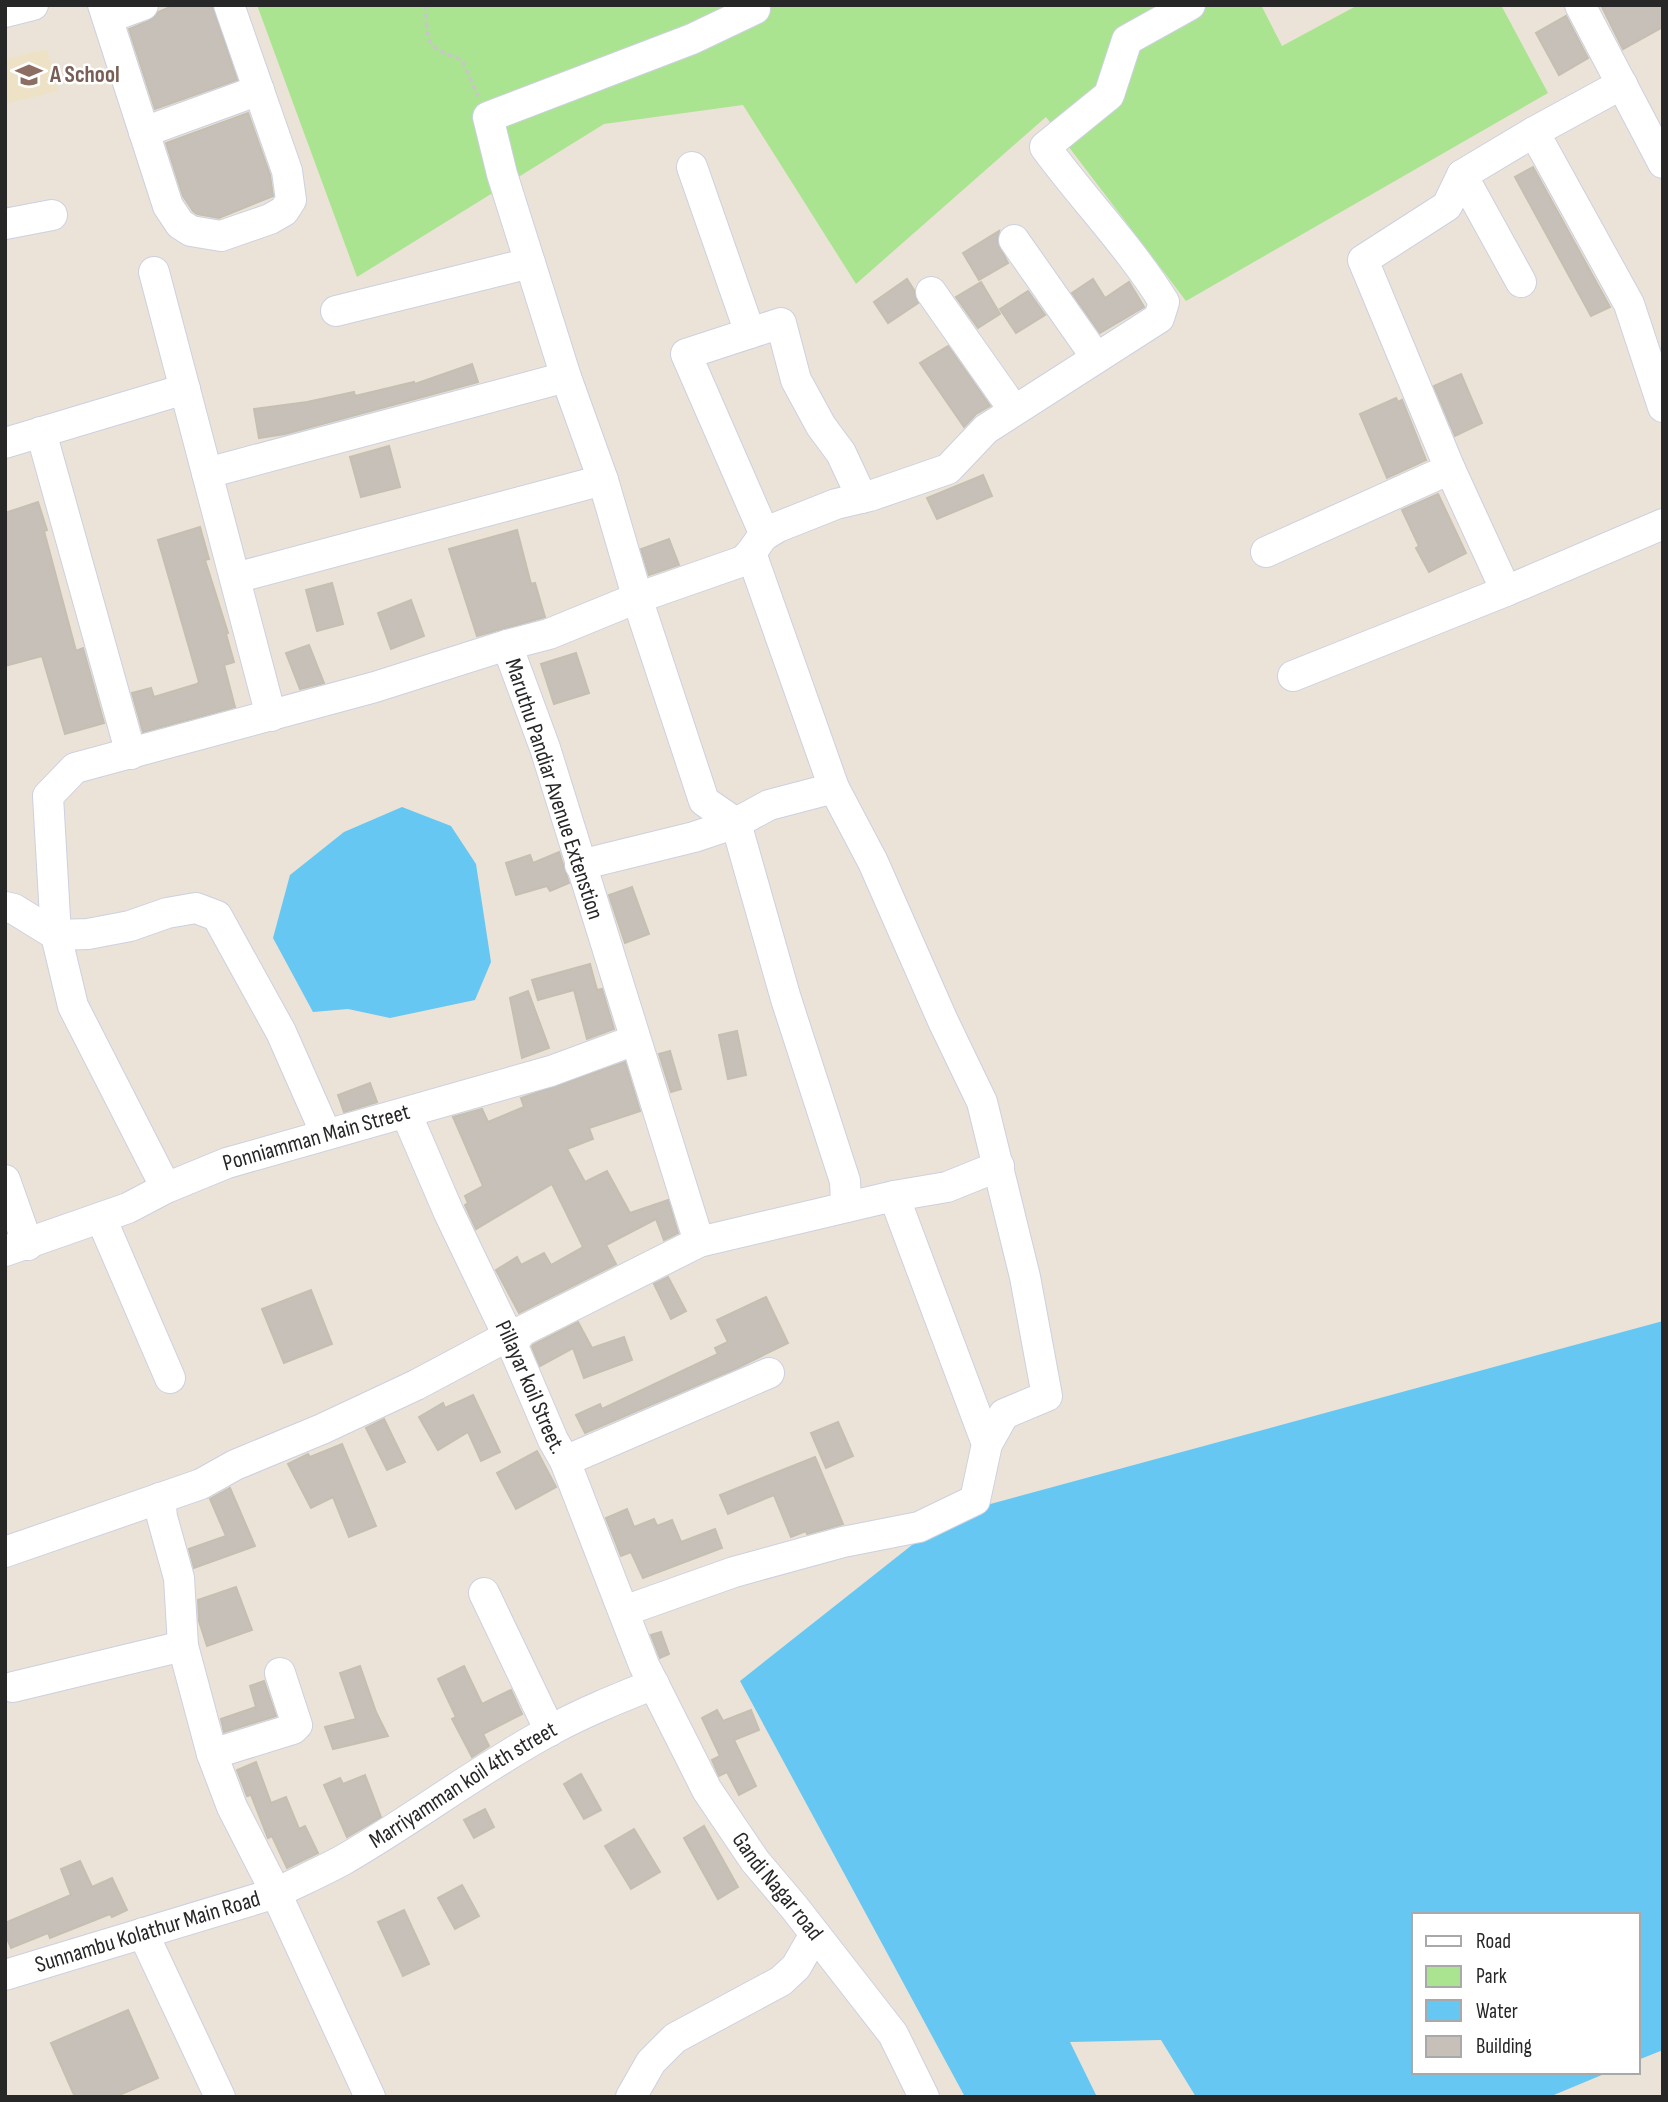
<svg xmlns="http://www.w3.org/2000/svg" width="1668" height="2102" viewBox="0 0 1668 2102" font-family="'Sofia Sans Condensed',sans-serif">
  <rect width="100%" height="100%" fill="#ebe3d7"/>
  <polygon fill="#eee2c6" points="47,49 58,91 5,104 5,59"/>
  <polygon fill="#aae491" points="257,5 1261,5 1282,46 1358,5 1501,5 1548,93 1186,301 1046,117 856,284 743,105 604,124 357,277"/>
  <g fill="#65c7f2">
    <polygon points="402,807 451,826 476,864 491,962 475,1000 390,1018 348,1009 313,1012 273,938 290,875 344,832"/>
    <polygon points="1663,1321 1663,2050 1638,2060 1638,1915 1414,1915 1414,2072 1609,2072 1549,2097 1196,2097 1161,2040 1070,2042 1097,2097 965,2097 740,1681 950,1515"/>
  </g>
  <g fill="#c6c0b8" stroke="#c5bfb2" stroke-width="2">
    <polygon points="175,5 212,5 237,80 155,109 129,29 149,21 158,12"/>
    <polygon points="1601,5 1663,5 1663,27 1623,49"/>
    <polygon points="1566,16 1588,58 1559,75 1536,33"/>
    <polygon points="248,113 270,175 273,196 219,218 197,214 193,211 183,196 166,143"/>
    <polygon points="1533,167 1610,307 1591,316 1515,177"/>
    <polygon points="999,231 997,242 1008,263 979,280 963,253"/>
    <polygon points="907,279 914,290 918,303 888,323 874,302"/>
    <polygon points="1093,279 1105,298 1129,282 1144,307 1100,333 1072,293"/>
    <polygon points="981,282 1000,314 978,328 956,297"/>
    <polygon points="1028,291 1045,315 1016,333 1000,309"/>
    <polygon points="948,346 990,406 976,414 964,427 920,363"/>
    <polygon points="472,364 478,382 285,434 259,438 254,409 307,402 354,392 355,396 414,382 415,384"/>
    <polygon points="1461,374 1482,423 1455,436 1434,386"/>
    <polygon points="1396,398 1398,402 1402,400 1426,460 1387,478 1360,414"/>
    <polygon points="389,446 400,487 361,497 350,457"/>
    <polygon points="983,475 992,496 937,519 927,498"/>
    <polygon points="1438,494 1466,553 1429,572 1416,548 1419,546 1402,510"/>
    <polygon points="38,502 47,530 44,531 76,651 83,648 104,723 65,734 42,656 5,666 5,513"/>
    <polygon points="200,527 209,559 205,560 228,633 226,634 234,662 224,665 235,707 143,732 132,693 151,688 154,697 197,684 199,682 158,540"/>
    <polygon points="517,530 531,584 535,583 545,617 477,636 449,549"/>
    <polygon points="669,539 679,565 649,575 641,549"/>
    <polygon points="332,583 343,624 317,631 306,590"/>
    <polygon points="411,600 424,636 391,649 378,613"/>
    <polygon points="309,645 324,683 300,689 286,653"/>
    <polygon points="576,653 589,693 554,704 541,664"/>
    <polygon points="559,852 569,883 550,891 547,886 516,895 506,863 530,855 533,863"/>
    <polygon points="632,887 649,934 625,943 609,895"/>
    <polygon points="590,964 597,990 602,989 614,1029 587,1039 574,990 538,1000 532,980"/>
    <polygon points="528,991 549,1048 522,1058 510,998"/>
    <polygon points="737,1031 746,1075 728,1079 719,1035"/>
    <polygon points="670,1051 681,1089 671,1092 659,1054"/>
    <polygon points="625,1062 640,1111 589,1128 593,1139 567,1149 585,1182 607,1171 630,1213 668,1200 678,1233 664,1240 656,1219 606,1245 616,1264 519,1313 496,1270 517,1257 521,1265 544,1253 551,1265 583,1247 552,1184 476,1229 465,1205 468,1203 465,1196 483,1186 453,1117 482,1109 488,1122 524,1107 521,1098"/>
    <polygon points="370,1083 377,1102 344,1112 338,1095"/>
    <polygon points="668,1277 686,1311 671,1319 654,1284"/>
    <polygon points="311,1290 332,1344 284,1363 262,1309"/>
    <polygon points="766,1297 788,1343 737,1368 585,1433 576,1415 600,1404 602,1409 718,1354 715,1348 728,1342 717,1320"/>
    <polygon points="578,1322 592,1348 624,1337 632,1360 584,1378 573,1348 540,1366 532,1347 533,1345"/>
    <polygon points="473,1395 500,1452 481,1461 468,1432 438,1450 419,1417 443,1403 445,1408"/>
    <polygon points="384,1419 405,1462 387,1470 366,1428"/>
    <polygon points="838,1422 853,1456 826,1468 811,1433"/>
    <polygon points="342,1444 376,1526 349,1537 333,1497 311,1508 288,1464 308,1454 310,1457"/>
    <polygon points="537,1451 556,1487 516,1509 497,1473"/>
    <polygon points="815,1457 843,1524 807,1534 806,1531 791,1537 774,1495 728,1514 720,1495"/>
    <polygon points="230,1488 255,1546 194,1568 189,1549 226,1536 210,1499"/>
    <polygon points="627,1509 634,1527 654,1519 657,1526 672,1520 681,1542 715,1529 722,1548 643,1578 631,1552 621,1556 606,1518"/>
    <polygon points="236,1587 252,1630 207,1646 199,1621 198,1600"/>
    <polygon points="661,1632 669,1654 660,1658 651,1635"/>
    <polygon points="360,1666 376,1712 388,1736 333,1749 325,1727 356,1719 340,1673"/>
    <polygon points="464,1666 482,1704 511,1690 522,1714 483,1734 489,1746 472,1757 452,1719 456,1717 438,1679"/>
    <polygon points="264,1681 276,1716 224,1732 221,1719 256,1707 250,1686"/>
    <polygon points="717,1710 723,1721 751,1710 759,1730 734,1740 756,1786 739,1795 727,1772 719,1776 712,1760 720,1756 702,1718"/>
    <polygon points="256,1762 271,1803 286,1797 299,1829 305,1826 318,1853 287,1868 272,1836 268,1838 251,1795 247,1796 237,1770"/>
    <polygon points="581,1774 601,1810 584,1819 564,1784"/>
    <polygon points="365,1775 381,1817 347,1837 324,1785 340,1778 343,1784"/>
    <polygon points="485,1809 494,1827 474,1838 464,1820"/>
    <polygon points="704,1826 738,1887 718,1899 684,1838"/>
    <polygon points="634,1829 660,1872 631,1889 605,1846"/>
    <polygon points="80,1861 92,1887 112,1878 127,1910 112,1917 110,1914 50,1938 48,1933 11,1948 5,1934 5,1923 71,1895 61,1869"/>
    <polygon points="462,1885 479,1916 455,1929 438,1898"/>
    <polygon points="404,1910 429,1964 403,1976 378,1922"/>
    <polygon points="128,2010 158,2078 115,2097 75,2097 51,2043"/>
  </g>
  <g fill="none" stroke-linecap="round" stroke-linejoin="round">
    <defs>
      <g id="minor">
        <polyline points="103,5 168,206 180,224 191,231 221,236 270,219 284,211 291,200 287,171 229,5"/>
        <polyline points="1580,5 1663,163"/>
        <polyline points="755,9 692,39 488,117 502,174 566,377 603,480 642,613 704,801 736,823 786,999 845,1181 846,1207"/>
        <polyline points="5,12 33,5"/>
        <polyline points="108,18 143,5"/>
        <polyline points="144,132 259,90"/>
        <polyline points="1534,132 1629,304 1663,407"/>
        <polyline points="692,167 750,333"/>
        <polyline points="1462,175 1521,282"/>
        <polyline points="5,224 52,215"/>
        <polyline points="1014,240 1096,357"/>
        <polyline points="154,272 271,716"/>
        <polyline points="931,292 1014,410"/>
        <polyline points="336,311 530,263"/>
        <polyline points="41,432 131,754"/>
        <polyline points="5,443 185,389"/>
        <polyline points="207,473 566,377"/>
        <polyline points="765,535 686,354 781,323 796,380 821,426 841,453 862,498"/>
        <polyline points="1266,552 1450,469"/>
        <polyline points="235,578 603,480"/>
        <polyline points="1506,591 1450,469 1363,260 1447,206 1462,175 1534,132 1622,84"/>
        <polyline points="1293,676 1506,591 1663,524"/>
        <polyline points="834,788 873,862 943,1021 982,1102 1025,1277 1047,1396 1004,1414 987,1444"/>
        <polyline points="580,865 694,837 736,823 769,805 834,788 751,553"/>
        <polyline points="5,907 14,909 56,935 88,934 130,926 167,913 196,908 217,916 281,1032 326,1134"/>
        <path id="s1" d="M406 1113 449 1213 512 1344 553 1440 565 1461 644 1665 707 1790 755 1861 794 1907 893 2034 924 2097"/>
        <polyline points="5,1180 28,1245"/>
        <polyline points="166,1188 73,1006 56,935 48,796 75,768 375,687 507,645"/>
        <polyline points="101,1218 170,1378"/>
        <path d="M699 1242 545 748 507 645 549 634 637 598 743 561 751 553 763 536 778 527 836 504 870 496 948 469 986 429 1159 318 1164 302C1130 247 1084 200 1045 147L1109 95 1127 40 1190 5"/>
        <path id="s2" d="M5 1251 128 1208 166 1188 227 1163 551 1071 635 1040"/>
        <polyline points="512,1344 522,1331 699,1242 894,1196"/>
        <polyline points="565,1461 769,1373"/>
        <path id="s3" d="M160 1498 162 1517 179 1578 183 1646 212 1754 232 1807 276 1893C298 1882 321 1872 343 1860 414 1819 479 1769 551 1730 584 1712 619 1698 654 1684"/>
        <polyline points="5,1552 201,1484 235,1465 322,1429 416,1385 508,1336"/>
        <polyline points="484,1593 550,1731"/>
        <polyline points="624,1611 734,1572 843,1542 919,1527 975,1500 987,1444 894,1196 947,1187 999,1166"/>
        <polyline points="13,1687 183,1646"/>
        <polyline points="212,1754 293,1729 297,1725 280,1673"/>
        <polyline points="143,1933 220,2097"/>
        <path id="s4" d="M5 1975 276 1893 370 2097"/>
        <polyline points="631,2097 651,2062 675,2038 781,1981 796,1967 815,1934"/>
      </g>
    </defs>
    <use href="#minor" stroke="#cdd0e1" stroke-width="32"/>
    <path stroke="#c7c7c7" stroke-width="3.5" stroke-dasharray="5 3.5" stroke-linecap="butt" d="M426 5C427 44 424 46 462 60L478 96"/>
    <use href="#minor" stroke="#fff" stroke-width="30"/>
  </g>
  <defs>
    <symbol id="school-bare" viewBox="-9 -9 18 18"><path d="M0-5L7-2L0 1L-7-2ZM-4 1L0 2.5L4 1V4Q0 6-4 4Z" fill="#8d6e63" stroke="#fff" stroke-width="2.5" paint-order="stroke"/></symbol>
  </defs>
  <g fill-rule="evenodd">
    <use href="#school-bare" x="10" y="56" width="38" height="38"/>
  </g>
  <g text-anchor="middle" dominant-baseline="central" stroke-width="5" stroke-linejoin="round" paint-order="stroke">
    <g font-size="23" font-weight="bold" fill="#785e54" stroke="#fff" text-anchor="start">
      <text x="50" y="75">A School</text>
    </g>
    <g font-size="23" fill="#272727" stroke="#fff">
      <text transform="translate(554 789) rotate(72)">Maruthu Pandiar Avenue Extenstion</text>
      <text stroke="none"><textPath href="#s2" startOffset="332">Ponniamman Main Street</textPath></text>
      <text stroke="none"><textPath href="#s1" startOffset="301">Pillayar koil Street.</textPath></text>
      <text stroke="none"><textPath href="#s3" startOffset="632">Marriyamman koil 4th street</textPath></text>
      <text stroke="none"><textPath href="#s1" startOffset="861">Gandi Nagar road</textPath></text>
      <text stroke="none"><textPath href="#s4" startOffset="149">Sunnambu Kolathur Main Road</textPath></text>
    </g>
  </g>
  <rect width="1668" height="2102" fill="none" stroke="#272727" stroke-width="14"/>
  <rect x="1412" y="1913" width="228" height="161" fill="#ffffff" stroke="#a9a9a9" stroke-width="2"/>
  <rect x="1426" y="1936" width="35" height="10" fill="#ffffff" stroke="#a9a9a9" stroke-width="2"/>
  <text x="1476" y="1948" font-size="21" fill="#272727">Road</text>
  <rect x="1426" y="1966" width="35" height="21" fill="#aae491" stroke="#a9a9a9" stroke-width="2"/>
  <text x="1476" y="1983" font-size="21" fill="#272727">Park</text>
  <rect x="1426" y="2000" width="35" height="21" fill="#65c7f2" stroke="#a9a9a9" stroke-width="2"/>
  <text x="1476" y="2018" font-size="21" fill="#272727">Water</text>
  <rect x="1426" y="2036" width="35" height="21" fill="#c6c0b8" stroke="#a9a9a9" stroke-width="2"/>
  <text x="1476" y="2053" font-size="21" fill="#272727">Building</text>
</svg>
